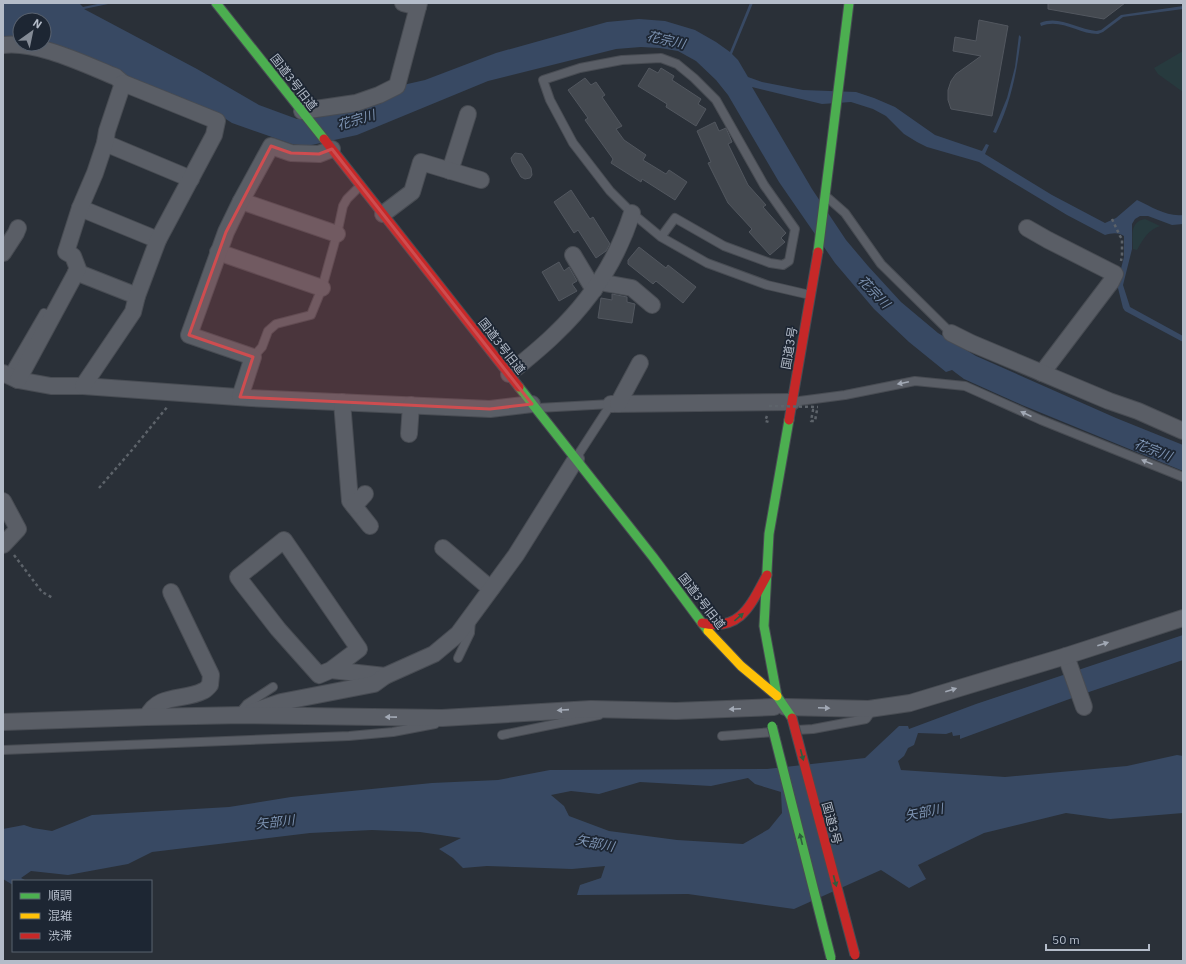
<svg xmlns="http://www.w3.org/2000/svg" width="1186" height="964" viewBox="0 0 1186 964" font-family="'IBM Plex Sans','Noto Sans JP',sans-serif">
  <rect width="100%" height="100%" fill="#2a3038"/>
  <g fill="#273a3e">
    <polygon points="1183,51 1183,92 1158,74 1154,68"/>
    <path d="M1145 219 1160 226C1148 230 1143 239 1137 250L1133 249C1133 236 1129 222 1145 219Z"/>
  </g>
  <g fill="#384963" fill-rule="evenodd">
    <path d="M3 3H79L83 7 102 3H113L84 9 197 69 259 105 297 119 321 117 355 107 403 85 425 80 496 53 607 22 639 19 665 21 695 30 716 42 730 52 750 3H753L732 54 738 60 748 77 762 82 803 90 856 92 874 98 895 107 935 135 982 151 986 144 989 145 985 154 1052 195 1105 223 1116 218 1137 200C1152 207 1167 217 1183 215V224L1172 225 1148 216H1140L1135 219 1132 224V249L1123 285 1130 307 1183 336V342L1125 311 1123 308 1117 284 1124 257V236C1118 232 1112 233 1105 235L1067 215 979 162 927 147 917 142 904 134 886 116 873 109 851 102 822 104 752 87 812 189 846 240 868 266 901 302 938 333 976 356 1116 418 1183 445V471L1022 405 964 379 952 370 946 372 909 342 874 309 835 263 779 182 728 95 716 80 696 61 678 51 660 48 641 47 616 49 488 81 357 135 307 146 292 144 232 123 215 112 57 47 44 43V20H20V39L3 38Z"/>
    <path d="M1183 6V9L1123 17 1103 32 1098 34C1078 34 1061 18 1041 26L1040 23C1059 15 1077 29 1096 31L1101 30 1121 15Z"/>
    <path d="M1019 35 1021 37C1017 71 1011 103 996 133L993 132 1007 98 1015 67Z"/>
    <path d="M1183 635V660L1086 693 960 739V735L953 736 952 732 946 734 918 733 914 745 908 748 904 756 898 761 901 770 1005 777 1127 766 1177 755 1183 756V813L1110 819 1066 813 984 833 918 865 926 879 909 888 881 870 794 909 688 894 577 895 580 885 601 878 605 866 572 869 487 866 463 868 453 858 439 849 461 838 420 832 372 830 310 833 152 852 128 864 68 875 31 871 21 878 27 881H13V885L3 879V829L24 825 33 828 52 831 92 815 229 807 291 797 432 783 498 780 550 770 767 769 865 758 899 726H908L909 729 976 704ZM748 778 755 784 781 792 782 813 769 829 743 844 677 840 609 831 569 816 564 806 551 795 571 791 599 794 640 782 711 786Z"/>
  </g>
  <g fill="#444950" stroke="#52575f">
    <polygon points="1048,3 1125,3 1104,19 1048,9"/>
    <polygon points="979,20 1008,26 992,116 951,109 948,100 948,90 951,81 956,74 981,56 953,51 955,37 976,41"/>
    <polygon points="649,68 658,73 661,68 674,76 672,80 701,99 698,104 706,109 696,126 666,107 667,104 638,86"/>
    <polygon points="585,78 591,85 596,82 605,95 602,97 622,126 616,129 624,140 646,155 643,160 666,174 669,170 687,182 675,200 642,179 641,182 611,163 613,159 585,120 588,118 568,90"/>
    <polygon points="715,122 719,131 726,128 732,142 728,144 748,185 766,205 763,207 786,233 781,238 785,242 770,255 749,232 752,229 728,203 708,163 711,162 697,131"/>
    <polygon points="515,153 522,154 531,168 532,175 530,178 525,179 521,177 512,162 511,158"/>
    <polygon points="571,190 590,219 593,217 610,244 606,251 596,258 578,230 574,233 554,202"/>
    <polygon points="639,247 666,268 668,265 696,287 683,303 656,281 653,284 628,264 628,260"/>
    <polygon points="559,262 564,271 569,267 577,281 572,284 577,291 559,301 542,272"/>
    <polygon points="612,294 627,297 627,302 635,304 632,323 598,318 601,298 612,300"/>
  </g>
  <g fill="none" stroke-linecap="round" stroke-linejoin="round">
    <defs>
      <g id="lane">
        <polyline points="828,198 845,213 881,264 951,333"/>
        <polyline points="661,237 675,218 724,246 770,263 783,265 789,261 795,229 764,185 716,100 694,78 677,64 661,58 622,60 580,68 543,80 550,100 573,143 610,191 632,213 661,237 707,263 767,285 810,295"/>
        <polyline points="253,357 262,347 268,331 276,324 311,315 322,288 337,234 343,206 347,199 360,186"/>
        <polyline points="8,375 44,313"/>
        <polyline points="792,402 845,395 915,381 965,386 1041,420 1183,477"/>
        <polyline points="538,408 611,404"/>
        <polyline points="576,458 611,404"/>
        <polyline points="458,658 470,633 471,620"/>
        <polyline points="238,715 247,704 273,687"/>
        <polyline points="797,730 813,729 866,719 873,709"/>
        <polyline points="502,735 599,715"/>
        <polyline points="722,736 773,732"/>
        <polyline points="3,750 349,736 393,732 435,724"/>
      </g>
      <g id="street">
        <polyline points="403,3 418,7"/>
        <path d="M3 45C38 41 84 64 116 77L123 83"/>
        <polyline points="302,111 356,103 379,95 397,86 419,3"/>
        <polyline points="105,143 191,179"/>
        <polyline points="450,171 468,114"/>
        <polyline points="241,201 337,234"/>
        <polyline points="80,208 158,240"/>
        <polyline points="383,214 412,192 421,162 481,180"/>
        <polyline points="1027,228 1048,240 1115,274 1111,282 1042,373"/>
        <polyline points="218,252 322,288"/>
        <polyline points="3,253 16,233 18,228"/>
        <polyline points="573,255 594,290"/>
        <polyline points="76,272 137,296"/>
        <polyline points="599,282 632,288 652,305"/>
        <polyline points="951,333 971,343 1109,401 1138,411 1183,431"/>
        <polyline points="3,373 18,380 51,386 83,386 251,398 490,409 532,404"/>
        <path d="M509 374C524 361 541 348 555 334 591 300 617 260 632 213"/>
        <polyline points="18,380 78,269 73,256 66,252 80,208 95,173 105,143 107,131 123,83 217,121 214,135 158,240 137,296 133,312 83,386"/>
        <polyline points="240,397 253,357 189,335 226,232 241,201 271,146 291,153 319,154 332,149"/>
        <polyline points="342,402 350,501 370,526"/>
        <polyline points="611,404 792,402"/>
        <polyline points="618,404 640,363"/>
        <polyline points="409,434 411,405"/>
        <polyline points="3,501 18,529 3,545"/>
        <polyline points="354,506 365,494"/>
        <polyline points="443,548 491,589"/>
        <polyline points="1066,656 1084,707"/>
        <polyline points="331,670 359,649 284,540 238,577 243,584 278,629 319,675 331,670 385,676"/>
        <polyline points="785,707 869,709 910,703 1066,656 1183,618"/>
        <polyline points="252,712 281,702 374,684 385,676 434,654 458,634 516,555 576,459"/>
        <path d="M147 717C158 693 184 701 203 691 206 690 208 687 210 685L211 675 171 592"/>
        <polyline points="3,722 147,717 243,715 442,718 591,709 676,711 774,707"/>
      </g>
      <g id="fast">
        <polyline points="216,3 324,139"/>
        <polyline points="818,252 849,3"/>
        <polyline points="519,387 653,557 708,631"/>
        <polyline points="789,420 769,534 764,626 777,696 792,718"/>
      </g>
      <polyline id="slow" points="708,631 741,666 777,696"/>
      <g id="jam">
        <polyline points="324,139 519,387"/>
        <polyline points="789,420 818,252"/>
        <path d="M702 623C741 632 751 604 767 575"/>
      </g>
    </defs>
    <use href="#lane" stroke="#484c53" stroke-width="10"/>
    <use href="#street" stroke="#484c53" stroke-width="18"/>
    <use href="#fast" stroke="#484c53" stroke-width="11"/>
    <use href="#slow" stroke="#484c53" stroke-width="11"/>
    <use href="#jam" stroke="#484c53" stroke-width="11"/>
    <g stroke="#5d636a" stroke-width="2.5" stroke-dasharray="3 3" stroke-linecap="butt">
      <polyline points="1112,219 1120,236 1122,239 1122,255 1121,261"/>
      <polyline points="812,410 813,410 811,421 815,421 817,410"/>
      <polyline points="767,416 765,421 769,422 770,420"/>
      <polyline points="99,488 132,450 168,406"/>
      <polyline points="14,555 42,592 53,598"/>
    </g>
    <use href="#lane" stroke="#5a5e66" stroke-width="8"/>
    <use href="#street" stroke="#5a5e66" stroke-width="16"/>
    <use href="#fast" stroke="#4caf50" stroke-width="9"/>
    <use href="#slow" stroke="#ffc107" stroke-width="9"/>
    <use href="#jam" stroke="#c62828" stroke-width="9"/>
    <defs>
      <polyline id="fast-bridge" points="772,726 831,958"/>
      <polyline id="jam-bridge" points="792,718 855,955"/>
    </defs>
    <use href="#fast-bridge" stroke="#474c53" stroke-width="11" stroke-linecap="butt"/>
    <use href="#jam-bridge" stroke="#474c53" stroke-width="11" stroke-linecap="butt"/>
    <polyline stroke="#5d636a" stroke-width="2.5" stroke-dasharray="3 3" stroke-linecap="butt" points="769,406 818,407"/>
    <use href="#fast-bridge" stroke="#4caf50" stroke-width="9"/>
    <use href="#jam-bridge" stroke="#c62828" stroke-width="9"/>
  </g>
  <defs><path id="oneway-solid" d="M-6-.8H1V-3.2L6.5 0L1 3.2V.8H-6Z"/></defs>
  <g fill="#a2a9b5">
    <use href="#oneway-solid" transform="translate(903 383) rotate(168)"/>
    <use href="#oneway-solid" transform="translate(1026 414) rotate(-156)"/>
    <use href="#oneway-solid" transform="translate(1147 462) rotate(-158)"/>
    <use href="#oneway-solid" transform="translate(1103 644) rotate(-18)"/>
    <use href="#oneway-solid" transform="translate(951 690) rotate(-17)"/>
    <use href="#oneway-solid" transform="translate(824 708) rotate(2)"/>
    <use href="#oneway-solid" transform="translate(735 709) rotate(178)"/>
    <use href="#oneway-solid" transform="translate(563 710) rotate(176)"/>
    <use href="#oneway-solid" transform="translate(391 717) rotate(-179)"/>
  </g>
  <g fill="#305d3f">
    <use href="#oneway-solid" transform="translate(739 617) rotate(-40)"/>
    <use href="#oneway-solid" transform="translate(802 755) rotate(75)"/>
    <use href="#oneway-solid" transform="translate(801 839) rotate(-104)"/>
    <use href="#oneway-solid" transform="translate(835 881) rotate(75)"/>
  </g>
  <path fill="#ce4d50" fill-opacity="0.2" stroke="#ce4d50" stroke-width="3" stroke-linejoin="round" d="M271 146 291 153 319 154 332 149 532 404 490 409 240 397 253 357 189 335 226 232Z"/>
  <g text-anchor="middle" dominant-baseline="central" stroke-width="3.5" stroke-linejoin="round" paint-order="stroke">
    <g font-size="12" fill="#b4bcc9" stroke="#1d2633">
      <text transform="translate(294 82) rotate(52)">国道3号旧道</text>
      <text transform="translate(502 346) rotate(52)">国道3号旧道</text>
      <text transform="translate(789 348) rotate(-80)">国道3号</text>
      <text transform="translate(702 601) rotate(52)">国道3号旧道</text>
      <text transform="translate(832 823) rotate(75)">国道3号</text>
    </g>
    <g font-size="13" font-style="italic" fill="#7c92b1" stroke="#1d2633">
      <text transform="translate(666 40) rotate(13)">花宗川</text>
      <text transform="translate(356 120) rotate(-17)">花宗川</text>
      <text transform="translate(874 292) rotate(46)">花宗川</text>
      <text transform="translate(1153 450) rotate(21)">花宗川</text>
      <text transform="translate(924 812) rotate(-11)">矢部川</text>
      <text transform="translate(275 822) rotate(-6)">矢部川</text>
      <text transform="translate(595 843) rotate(11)">矢部川</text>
    </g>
  </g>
  <rect width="1186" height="964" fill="none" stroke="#b4bcc9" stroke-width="8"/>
  <rect x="12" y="880" width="140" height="72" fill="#1d2633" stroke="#59626f"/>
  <rect x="20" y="893" width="20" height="6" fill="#4caf50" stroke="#59626f"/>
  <text x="48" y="900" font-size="12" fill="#b4bcc9">順調</text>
  <rect x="20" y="913" width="20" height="6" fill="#ffc107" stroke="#59626f"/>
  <text x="48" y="920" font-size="12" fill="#b4bcc9">混雑</text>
  <rect x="20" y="933" width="20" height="6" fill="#c62828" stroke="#59626f"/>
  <text x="48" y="940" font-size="12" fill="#b4bcc9">渋滞</text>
  <g transform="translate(32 32) rotate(33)"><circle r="19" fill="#1d2633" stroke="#59626f"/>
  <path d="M0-3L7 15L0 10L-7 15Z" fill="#848b96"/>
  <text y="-6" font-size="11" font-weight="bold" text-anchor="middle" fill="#b4bcc9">N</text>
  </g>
  <path d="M1046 944v6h103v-6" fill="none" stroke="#b4bcc9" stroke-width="2"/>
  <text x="1052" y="944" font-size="12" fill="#b4bcc9" stroke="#1d2633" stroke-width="3" paint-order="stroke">50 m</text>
</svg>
